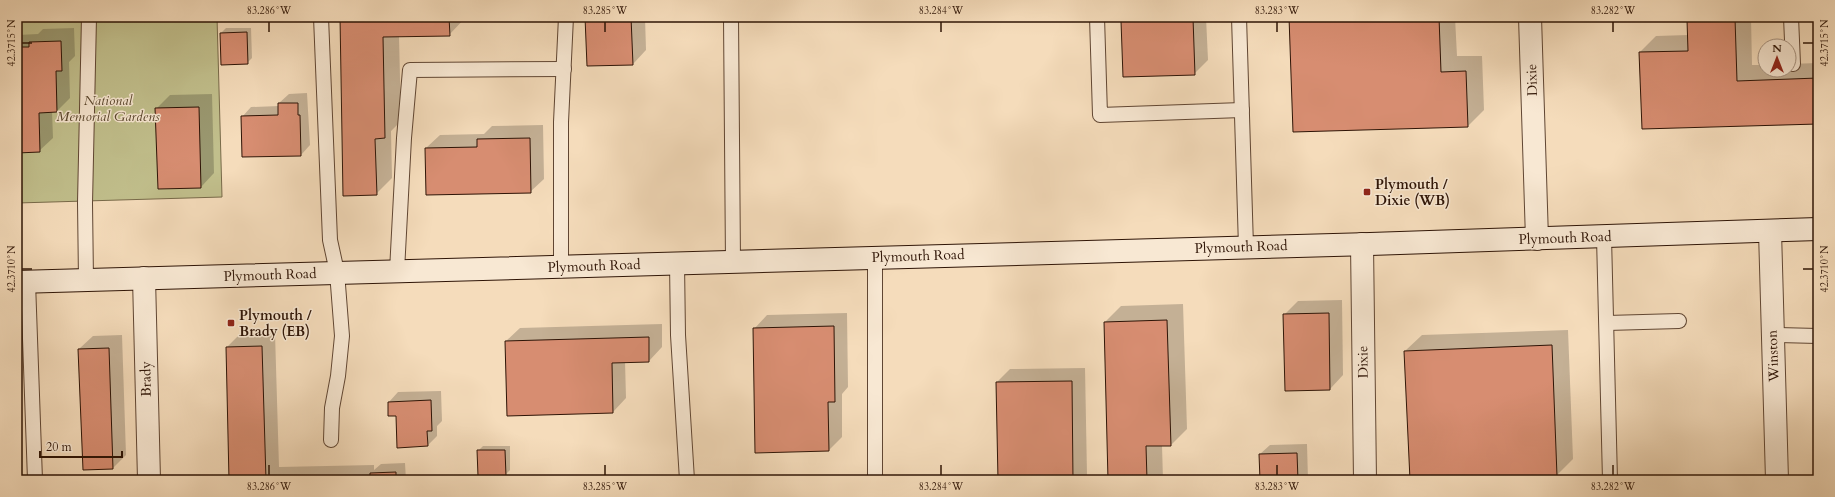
<svg xmlns="http://www.w3.org/2000/svg" width="1835" height="497" viewBox="0 0 1835 497" font-family="Cardo,serif">
  <rect width="100%" height="100%" fill="#f5dcbb"/>
  <filter id="stains"><feTurbulence type="fractalNoise" baseFrequency=".005" numOctaves="4"/><feColorMatrix values="0 0 0 0 .2 0 0 0 0 .09 0 0 0 0 .02 0 0 0 .5 -.17"/></filter>
  <radialGradient id="worn" r=".72"><stop offset=".6" stop-color="#630" stop-opacity="0"/><stop offset="1" stop-color="#630" stop-opacity=".3"/></radialGradient>
  <polygon fill="#c1bf8c" stroke="#786a49" points="17,17 217,17 222,197 17,203"/>
  <g fill="#0003">
    <polygon points="341,17 466,17 449,35 399,36 401,121 391,131 392,178 376,194"/>
    <polygon points="586,17 645,17 646,50 633,64"/>
    <polygon points="1126,17 1206,17 1208,60 1194,74 1122,21"/>
    <polygon points="1290,17 1455,17 1457,56 1482,56 1484,110 1468,126"/>
    <polygon points="1691,17 1751,17 1752,65 1765,65 1765,70 1789,70 1789,64 1818,63 1818,123 1640,52 1656,36 1688,35 1688,21"/>
    <polygon points="74,28 75,56 69,62 70,98 57,111 52,111 53,138 39,151 17,152 17,35 38,34 43,29"/>
    <polygon points="226,28 251,28 252,58 247,63 221,33"/>
    <polygon points="307,93 310,145 301,155 242,117 251,107 279,106 279,103 289,94"/>
    <polygon points="212,94 214,173 201,187 156,109 170,95"/>
    <polygon points="543,125 544,179 530,192 426,148 440,135 484,134 492,126"/>
    <polygon points="1342,300 1343,375 1330,389 1284,315 1298,301"/>
    <polygon points="1183,304 1187,429 1171,445 1162,445 1163,480 1109,480 1105,322 1121,306"/>
    <polygon points="847,313 848,387 842,394 842,437 829,450 756,452 754,329 767,315"/>
    <polygon points="662,324 662,347 649,361 625,361 626,398 613,412 506,341 520,328"/>
    <polygon points="1568,330 1573,459 1557,475 1466,480 1411,480 1405,351 1422,335"/>
    <polygon points="275,333 279,467 374,465 374,470 381,464 405,463 406,480 231,480 227,347 240,334"/>
    <polygon points="122,335 126,455 113,468 79,349 93,336"/>
    <polygon points="1085,368 1087,475 1082,480 999,480 997,382 1010,369"/>
    <polygon points="441,391 442,421 437,426 437,436 428,445 397,415 389,415 389,402 398,392"/>
    <polygon points="1307,444 1308,480 1261,480 1260,454 1270,445"/>
    <polygon points="483,446 510,446 510,470 505,475 478,451"/>
  </g>
  <g fill="#d78d71" stroke="#2e1406">
    <polygon points="340,17 449,17 450,36 383,37 385,138 375,139 377,195 343,196"/>
    <polygon points="585,17 631,17 633,65 587,66"/>
    <polygon points="1289,17 1439,17 1441,72 1466,71 1468,127 1293,132"/>
    <polygon points="1193,18 1195,75 1123,77 1121,21"/>
    <polygon points="1735,18 1737,81 1818,78 1818,124 1642,129 1639,52 1688,51 1687,20"/>
    <polygon points="247,32 248,64 221,65 220,33"/>
    <polygon points="61,41 62,71 56,71 57,112 39,113 40,152 17,153 17,47 29,47 29,42"/>
    <polygon points="278,103 298,103 298,115 300,115 301,156 242,157 241,116 278,115"/>
    <polygon points="199,107 201,188 158,189 155,108"/>
    <polygon points="530,138 531,193 426,195 425,148 477,147 477,139"/>
    <polygon points="1329,313 1330,390 1285,391 1283,314"/>
    <polygon points="1167,320 1171,446 1146,446 1147,480 1108,480 1104,322"/>
    <polygon points="834,326 835,402 828,402 829,451 755,453 753,328"/>
    <polygon points="649,337 649,362 612,363 613,413 507,416 505,341"/>
    <polygon points="1552,345 1557,476 1462,480 1410,480 1404,351"/>
    <polygon points="262,346 266,480 229,480 226,347"/>
    <polygon points="109,348 113,469 83,470 78,349"/>
    <polygon points="1072,381 1073,480 998,480 996,382"/>
    <polygon points="431,400 432,431 427,431 428,446 397,448 396,416 388,416 388,402"/>
    <polygon points="477,450 505,450 506,476 478,476"/>
    <polygon points="1297,453 1298,480 1260,480 1259,454"/>
    <polygon points="396,472 396,480 370,480 370,473"/>
    <polygon points="361,478 361,480 278,480"/>
  </g>
  <g fill="none" stroke-linecap="round" stroke-linejoin="round">
    <defs>
      <g id="lane">
        <polyline points="321,17 330,240 337,272 342,336 338,376 332,408 331,440"/>
        <polyline points="731,17 733,262"/>
        <polyline points="1097,17 1100,115 1242,110"/>
        <polyline points="1239,17 1246,247"/>
        <polyline points="1791,17 1793,64"/>
        <polyline points="1604,237 1610,480"/>
        <polyline points="677,263 678,335 687,480"/>
        <polyline points="561,267 561,122 566,17"/>
        <polyline points="397,271 404,138 410,70 564,69"/>
        <polyline points="86,280 85,203 89,17"/>
        <polyline points="28,282 35,480"/>
        <polyline points="1607,323 1679,321"/>
        <polyline points="1773,335 1818,336"/>
        <polyline points="875,480 875,258"/>
      </g>
      <g id="street">
        <polyline points="1530,17 1537,239"/>
        <polyline points="1770,231 1777,480"/>
        <polyline points="1362,244 1365,480"/>
        <polyline points="144,278 149,480"/>
      </g>
      <polyline id="secondary" points="17,282 1370,244 1818,229"/>
    </defs>
    <use href="#lane" stroke="#604633" stroke-width="16"/>
    <use href="#street" stroke="#604633" stroke-width="24"/>
    <use href="#secondary" stroke="#2e1406" stroke-width="24"/>
    <use href="#lane" stroke="#f8e8d3" stroke-width="14"/>
    <use href="#street" stroke="#f8e8d3" stroke-width="22"/>
    <use href="#secondary" stroke="#f8e8d3" stroke-width="22"/>
  </g>
  <path fill="none" stroke="#2e1406" stroke-width="1.5" d="M269 22V32M605 22V32M941 22V32M1277 22V32M1613 22V32M22 43H32M1803 43H1813M22 269H32M1803 269H1813M269 465V475M605 465V475M941 465V475M1277 465V475M1613 465V475"/>
  <g fill="#8f2418" stroke="#f8e8d3" stroke-width="1.5">
    <rect x="1363" y="188" width="8" height="8" rx="2"/>
    <rect x="227" y="319" width="8" height="8" rx="2"/>
  </g>
  <g text-anchor="middle" dominant-baseline="central" stroke-width="3" stroke-linejoin="round" paint-order="stroke">
    <g font-size="14" fill="#2e1406" stroke="#f8e8d3">
      <text transform="translate(1532 80) rotate(-92)">Dixie</text>
      <text transform="translate(1565 238) rotate(-2)">Plymouth Road</text>
      <text transform="translate(1241 247) rotate(-2)">Plymouth Road</text>
      <text transform="translate(918 256) rotate(-2)">Plymouth Road</text>
      <text transform="translate(594 266) rotate(-2)">Plymouth Road</text>
      <text transform="translate(270 275) rotate(-2)">Plymouth Road</text>
      <text transform="translate(1773 356) rotate(-92)">Winston</text>
      <text transform="translate(1363 362) rotate(-91)">Dixie</text>
      <text transform="translate(146 379) rotate(-91)">Brady</text>
    </g>
    <g font-size="14" font-style="italic" fill="#5a472e" stroke="#f8e8d3">
      <text x="108" y="100">National<tspan x="108" dy="16">Memorial Gardens</tspan></text>
    </g>
    <g font-size="14" font-weight="bold" fill="#2e1406" stroke="#f8e8d3" text-anchor="start">
      <text x="1375" y="184">Plymouth /<tspan x="1375" dy="16">Dixie (WB)</tspan></text>
      <text x="239" y="315">Plymouth /<tspan x="239" dy="16">Brady (EB)</tspan></text>
    </g>
  </g>
  <rect width="1835" height="497" fill="none" stroke="#f5dcbb" stroke-width="44"/>
  <g transform="translate(1777 58)"><circle r="19" fill="#f8e8d3" stroke="#a79381"/>
  <path d="M0-3L7 15L0 10L-7 15Z" fill="#8f2418"/>
  <text y="-6" font-size="11" font-weight="bold" text-anchor="middle" fill="#2e1406">N</text>
  </g>
  <path d="M40 451v6h82v-6" fill="none" stroke="#2e1406" stroke-width="2"/>
  <text x="46" y="451" font-size="12" fill="#2e1406" stroke="#f8e8d3" stroke-width="3" paint-order="stroke">20 m</text>
  <rect x="22" y="22" width="1791" height="453" fill="none" stroke="#2e1406" stroke-width="1.5"/>
  <g font-size="10" text-anchor="middle" fill="#2e1406">
    <text x="269" y="14">83.286°W</text>
    <text x="605" y="14">83.285°W</text>
    <text x="941" y="14">83.284°W</text>
    <text x="1277" y="14">83.283°W</text>
    <text x="1613" y="14">83.282°W</text>
    <text transform="translate(11 43) rotate(-90)" y="4">42.3715°N</text>
    <text transform="translate(1824 43) rotate(-90)" y="4">42.3715°N</text>
    <text transform="translate(11 269) rotate(-90)" y="4">42.3710°N</text>
    <text transform="translate(1824 269) rotate(-90)" y="4">42.3710°N</text>
    <text x="269" y="490">83.286°W</text>
    <text x="605" y="490">83.285°W</text>
    <text x="941" y="490">83.284°W</text>
    <text x="1277" y="490">83.283°W</text>
    <text x="1613" y="490">83.282°W</text>
  </g>
  <rect width="100%" height="100%" filter="url(#stains)"/>
  <rect width="100%" height="100%" fill="url(#worn)"/>
</svg>
